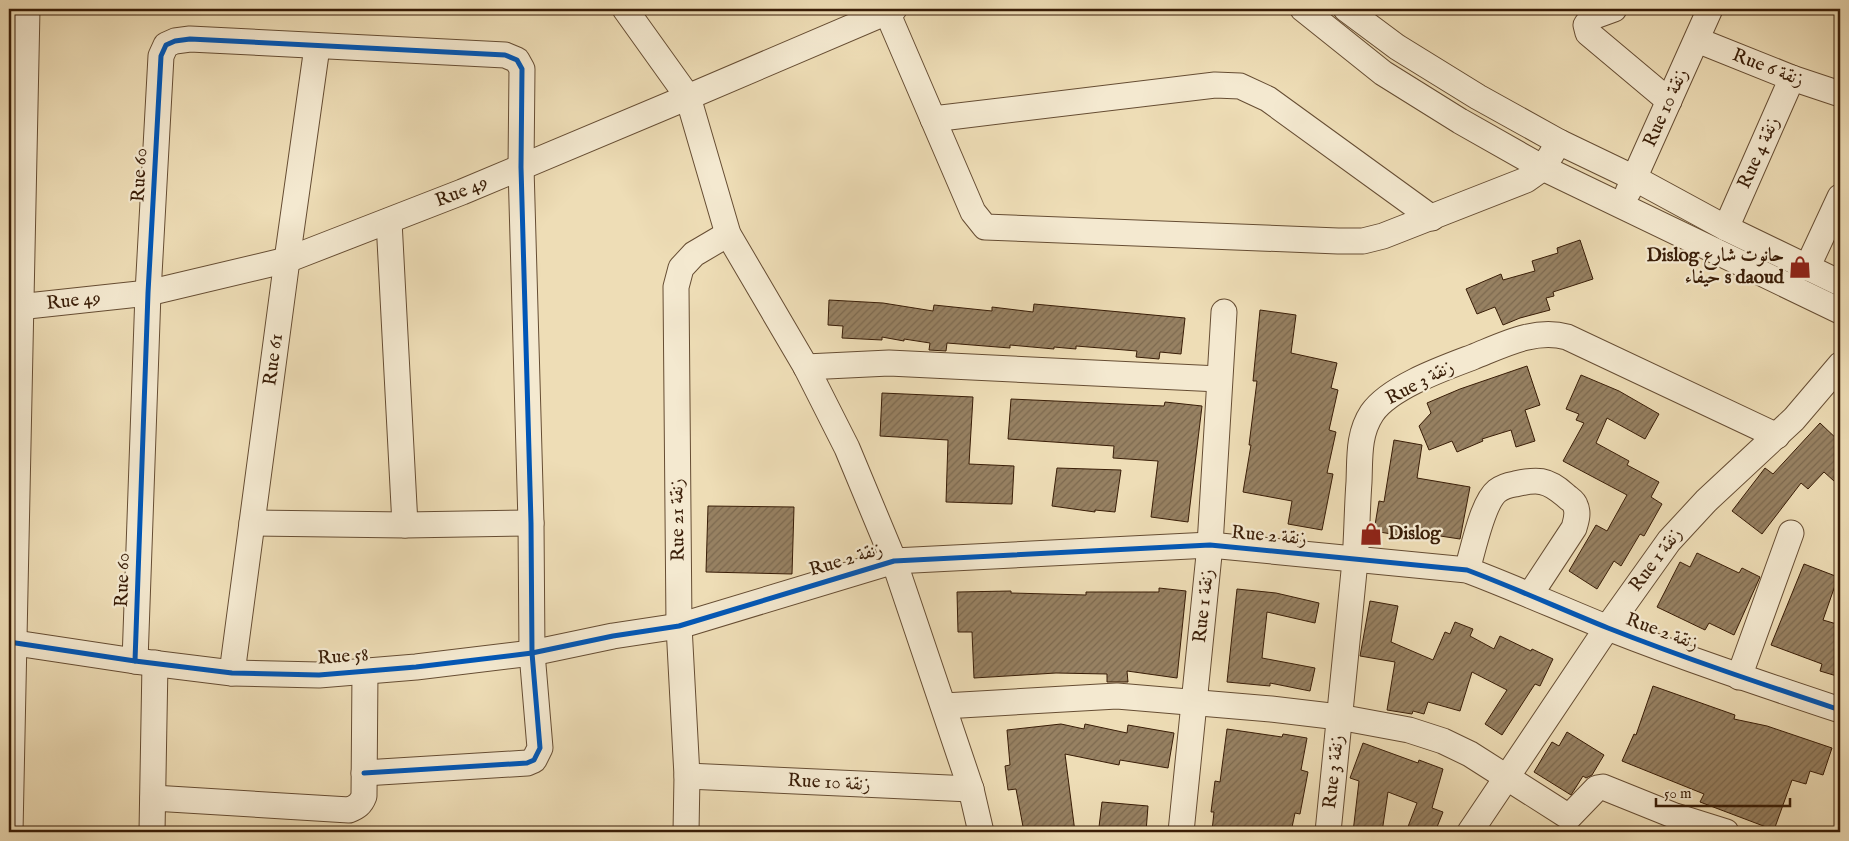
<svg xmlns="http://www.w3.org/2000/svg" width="1849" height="841" viewBox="0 0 1849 841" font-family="'IM FELL English',Amiri,serif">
  <defs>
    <pattern id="building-hatch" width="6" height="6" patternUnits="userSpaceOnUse" patternTransform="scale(1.25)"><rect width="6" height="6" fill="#978162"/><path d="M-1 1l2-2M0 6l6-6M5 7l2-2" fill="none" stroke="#7c694f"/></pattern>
  </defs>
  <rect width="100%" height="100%" fill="#eeddb6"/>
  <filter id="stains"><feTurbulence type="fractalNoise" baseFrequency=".004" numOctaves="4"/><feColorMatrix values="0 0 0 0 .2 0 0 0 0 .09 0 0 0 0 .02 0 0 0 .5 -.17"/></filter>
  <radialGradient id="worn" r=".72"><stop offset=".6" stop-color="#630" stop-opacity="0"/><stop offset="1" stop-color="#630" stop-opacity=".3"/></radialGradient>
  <g fill="url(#building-hatch)" stroke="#391d07">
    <polygon points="1580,240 1593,279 1553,292 1554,296 1546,298 1550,310 1520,318 1503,325 1495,307 1477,314 1466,289 1501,274 1503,280 1535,271 1532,261 1558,253 1557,248"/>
    <polygon points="829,300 883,303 933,311 934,305 992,311 992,307 1033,312 1034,304 1185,318 1181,354 1160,352 1159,359 1136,357 1137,351 1076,346 1076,349 1054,347 1054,349 1010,345 1010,348 947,343 946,351 929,350 930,343 904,339 904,341 882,337 882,340 842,338 843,326 828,325"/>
    <polygon points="1260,310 1296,315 1291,353 1337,363 1331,388 1338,390 1329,430 1336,432 1327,473 1333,474 1322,530 1288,524 1292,501 1243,492 1251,445 1249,445 1257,381 1253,381"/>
    <polygon points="1527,366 1540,405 1525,410 1535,441 1516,447 1511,430 1482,439 1483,441 1457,452 1452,441 1429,450 1419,426 1431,413 1427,403 1460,389"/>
    <polygon points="1581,375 1619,391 1659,414 1645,439 1607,418 1596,443 1629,461 1627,465 1659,482 1651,497 1662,504 1644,536 1640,534 1621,566 1614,561 1597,589 1569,571 1596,525 1607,531 1627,495 1563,461 1584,423 1576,420 1579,414 1566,409"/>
    <polygon points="882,393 973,397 969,464 1014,466 1012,504 946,502 948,440 880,436"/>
    <polygon points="1011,399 1164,406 1165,402 1202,406 1188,522 1151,517 1158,461 1113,458 1114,446 1008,439"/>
    <polygon points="1820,423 1840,442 1840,473 1834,481 1824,472 1808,489 1801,483 1762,534 1732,511 1765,468 1773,474"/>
    <polygon points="1394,440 1422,445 1417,478 1470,487 1460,539 1427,534 1426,540 1374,531 1379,501 1384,502"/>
    <polygon points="1057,468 1121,470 1115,512 1095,510 1095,512 1052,506"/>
    <polygon points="708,506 794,507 792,574 706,572"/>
    <polygon points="1697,553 1739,573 1742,568 1760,577 1734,635 1709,623 1705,630 1657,607 1680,562 1690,567"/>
    <polygon points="1804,564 1838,577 1823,620 1840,625 1840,677 1820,671 1822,664 1771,645"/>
    <polygon points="1159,588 1186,591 1177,678 1127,671 1128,682 1107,682 1107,674 1056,673 974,678 972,632 958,632 957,592 1011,591 1011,593 1086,595 1086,592 1159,592"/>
    <polygon points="1237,589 1276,593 1319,603 1315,623 1267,612 1262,658 1315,668 1310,691 1270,683 1270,686 1227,682"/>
    <polygon points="1370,601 1398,606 1391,642 1433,660 1445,632 1450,634 1455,622 1473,629 1470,636 1494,649 1500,636 1531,651 1532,649 1553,659 1540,686 1535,684 1502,735 1485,724 1507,690 1472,672 1460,711 1428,702 1424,714 1413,711 1412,714 1387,710 1395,662 1360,656"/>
    <polygon points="1653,686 1735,715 1734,719 1767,726 1832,748 1823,775 1810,771 1806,784 1792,780 1774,830 1700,802 1704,794 1622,761 1634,734 1636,735"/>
    <polygon points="1061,724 1084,729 1085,724 1127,733 1128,725 1174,733 1168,768 1120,760 1119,765 1065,754 1075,832 1024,832 1016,789 1008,790 1005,766 1010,765 1007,730"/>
    <polygon points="1227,729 1282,737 1283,734 1307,738 1301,770 1308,772 1300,814 1295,813 1291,832 1222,832 1212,831 1214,812 1211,812 1215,781 1220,782"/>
    <polygon points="1567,732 1604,755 1592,775 1586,778 1583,776 1571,795 1534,772 1552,742 1559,746"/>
    <polygon points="1363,743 1418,763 1419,760 1443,769 1432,808 1443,812 1435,832 1406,832 1417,803 1388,792 1382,832 1353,832 1359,781 1350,778"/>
    <polygon points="1102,802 1148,806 1146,832 1108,832 1108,828 1099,827"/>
  </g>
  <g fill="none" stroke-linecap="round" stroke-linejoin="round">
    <defs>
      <g id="minor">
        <polyline points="625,9 688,97 728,234 806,367 847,448 894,561 971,789 981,832"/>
        <polyline points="1303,9 1383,73 1460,121 1543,168 1840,311"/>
        <polyline points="1346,9 1397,47 1478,97 1559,142 1634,178 1726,228 1840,283"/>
        <polyline points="1614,9 1592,17 1586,25 1588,33 1669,101"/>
        <polyline points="887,12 973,212 985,227 1338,241 1363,241 1383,236 1526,180 1543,168 1559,142"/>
        <polyline points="1697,40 1792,78 1840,94"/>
        <polyline points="933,119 1215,85 1240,86 1268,99 1432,218"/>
        <polyline points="1628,192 1710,9"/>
        <polyline points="389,221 405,525"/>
        <polyline points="1726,228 1792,78"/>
        <polyline points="1807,268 1840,197"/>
        <path id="s1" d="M9 308 148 293 287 260 462 192 688 97 894 9"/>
        <polyline points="806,367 889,363 1219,379"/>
        <polyline points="252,523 405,525 531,523"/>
        <path d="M1467 570C1473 551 1482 503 1497 491 1502 487 1509 485 1515 484 1537 479 1547 479 1565 495 1568 498 1574 501 1575 505 1579 513 1576 521 1574 528L1530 595"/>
        <path d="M9 642 135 661 232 673 319 675 416 667 532 653 613 636 679 626 894 561 1210 545 1467 570C1515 588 1561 609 1608 628 1684 658 1762 684 1840 710"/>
        <polyline points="135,661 148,293 161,56 166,45 175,41 190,39 505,55 517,60 522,69 521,167 531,523 532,653 540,748 534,760 527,763 364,773"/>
        <path id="s2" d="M232 673 287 260 317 47"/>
        <polyline points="1739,677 1791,533"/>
        <polyline points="944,706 1117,696 1271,709 1339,717 1409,730 1443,741 1470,754 1569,817 1597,788 1603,787 1675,816 1726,832"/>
        <polyline points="687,776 971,789"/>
        <path d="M153 798 349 810C357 807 361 804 364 796L365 671"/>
        <polyline points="10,832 27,9"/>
        <polyline points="152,832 155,663"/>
        <polyline points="686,832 687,776 679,626 676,287 681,268 694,254 728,234"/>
        <polyline points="1181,832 1210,545 1224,312"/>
        <path d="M1328 832C1337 742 1346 652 1355 561 1357 535 1357 509 1359 482 1360 458 1358 434 1372 413 1390 387 1444 368 1473 357 1503 345 1535 328 1567 337L1777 436"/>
        <polyline points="1470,832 1607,628 1669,541 1706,501 1794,419 1840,365"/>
      </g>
    </defs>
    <use href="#minor" stroke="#664d33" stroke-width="27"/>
    <use href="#minor" stroke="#f4e9d0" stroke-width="25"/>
    <defs>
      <g id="cycleway">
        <path d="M9 642 135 661 232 673 319 675 416 667 532 653 613 636 679 626 894 561 1210 545 1467 570C1515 588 1561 609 1608 628 1684 658 1762 684 1840 710"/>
        <polyline points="135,661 148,293 161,56 166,45 175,41 190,39 505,55 517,60 522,69 521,167 531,523 532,653 540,748 534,760 527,763 364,773"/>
      </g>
    </defs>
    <use href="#cycleway" stroke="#f4e9d0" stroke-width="8"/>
    <use href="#cycleway" stroke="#0057b8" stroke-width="5"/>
  </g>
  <defs>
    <symbol id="shop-bare" viewBox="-9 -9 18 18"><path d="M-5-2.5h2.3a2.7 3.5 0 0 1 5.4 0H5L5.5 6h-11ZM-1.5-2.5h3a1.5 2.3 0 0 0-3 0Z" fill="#8f2418" stroke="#f4e9d0" stroke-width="2.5" paint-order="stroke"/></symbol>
  </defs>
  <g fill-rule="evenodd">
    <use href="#shop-bare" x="1784" y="251" width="32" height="32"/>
    <use href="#shop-bare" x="1355" y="518" width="32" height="32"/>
  </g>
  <g text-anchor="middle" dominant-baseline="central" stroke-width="4.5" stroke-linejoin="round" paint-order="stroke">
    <g font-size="19" fill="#391d07" stroke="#f4e9d0">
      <text transform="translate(1768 68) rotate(21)">Rue 6 زنقة</text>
      <text transform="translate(1666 108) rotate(-66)">Rue 10 زنقة</text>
      <text transform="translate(1759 153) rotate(-66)">Rue 4 زنقة</text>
      <text transform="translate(140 175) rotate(-87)">Rue 60</text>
      <text stroke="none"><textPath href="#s1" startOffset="470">Rue 49</textPath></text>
      <text stroke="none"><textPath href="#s1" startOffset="65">Rue 49</textPath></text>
      <text stroke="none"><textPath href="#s2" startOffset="316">Rue 61</textPath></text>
      <text transform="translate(1420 383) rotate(-28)">Rue 3 زنقة</text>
      <text transform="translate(678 520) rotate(-91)">Rue 21 زنقة</text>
      <text transform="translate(1269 536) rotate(5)">Rue 2 زنقة</text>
      <text transform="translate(846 560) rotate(-17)">Rue 2 زنقة</text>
      <text transform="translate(1656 560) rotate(-53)">Rue 1 زنقة</text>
      <text transform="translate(123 580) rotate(-88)">Rue 60</text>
      <text transform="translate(1204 606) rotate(-84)">Rue 1 زنقة</text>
      <text transform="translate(1662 632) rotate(20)">Rue 2 زنقة</text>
      <text transform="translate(343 657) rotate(-4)">Rue 58</text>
      <text transform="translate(1334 772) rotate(-84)">Rue 3 زنقة</text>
      <text transform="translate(829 783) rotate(3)">Rue 10 زنقة</text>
    </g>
    <g font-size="19" font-weight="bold" fill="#391d07" stroke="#f4e9d0" text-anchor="end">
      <text x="1784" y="256">Dislog حانوت شارع<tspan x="1784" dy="22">حيفاء s daoud</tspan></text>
      <text x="1388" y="534" text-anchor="start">Dislog</text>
    </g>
  </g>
  <rect width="1849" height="841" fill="none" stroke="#eeddb6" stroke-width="30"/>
  <rect x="10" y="10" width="1829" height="821" fill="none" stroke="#391d07" stroke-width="2.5"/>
  <rect x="15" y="15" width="1819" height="811" fill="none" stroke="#391d07"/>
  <path d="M1656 798v8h134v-8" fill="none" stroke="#391d07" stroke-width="2.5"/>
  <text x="1664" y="798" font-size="15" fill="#391d07" stroke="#f4e9d0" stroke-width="4" paint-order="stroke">50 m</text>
  <rect width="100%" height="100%" filter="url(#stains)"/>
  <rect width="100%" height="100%" fill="url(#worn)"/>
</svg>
